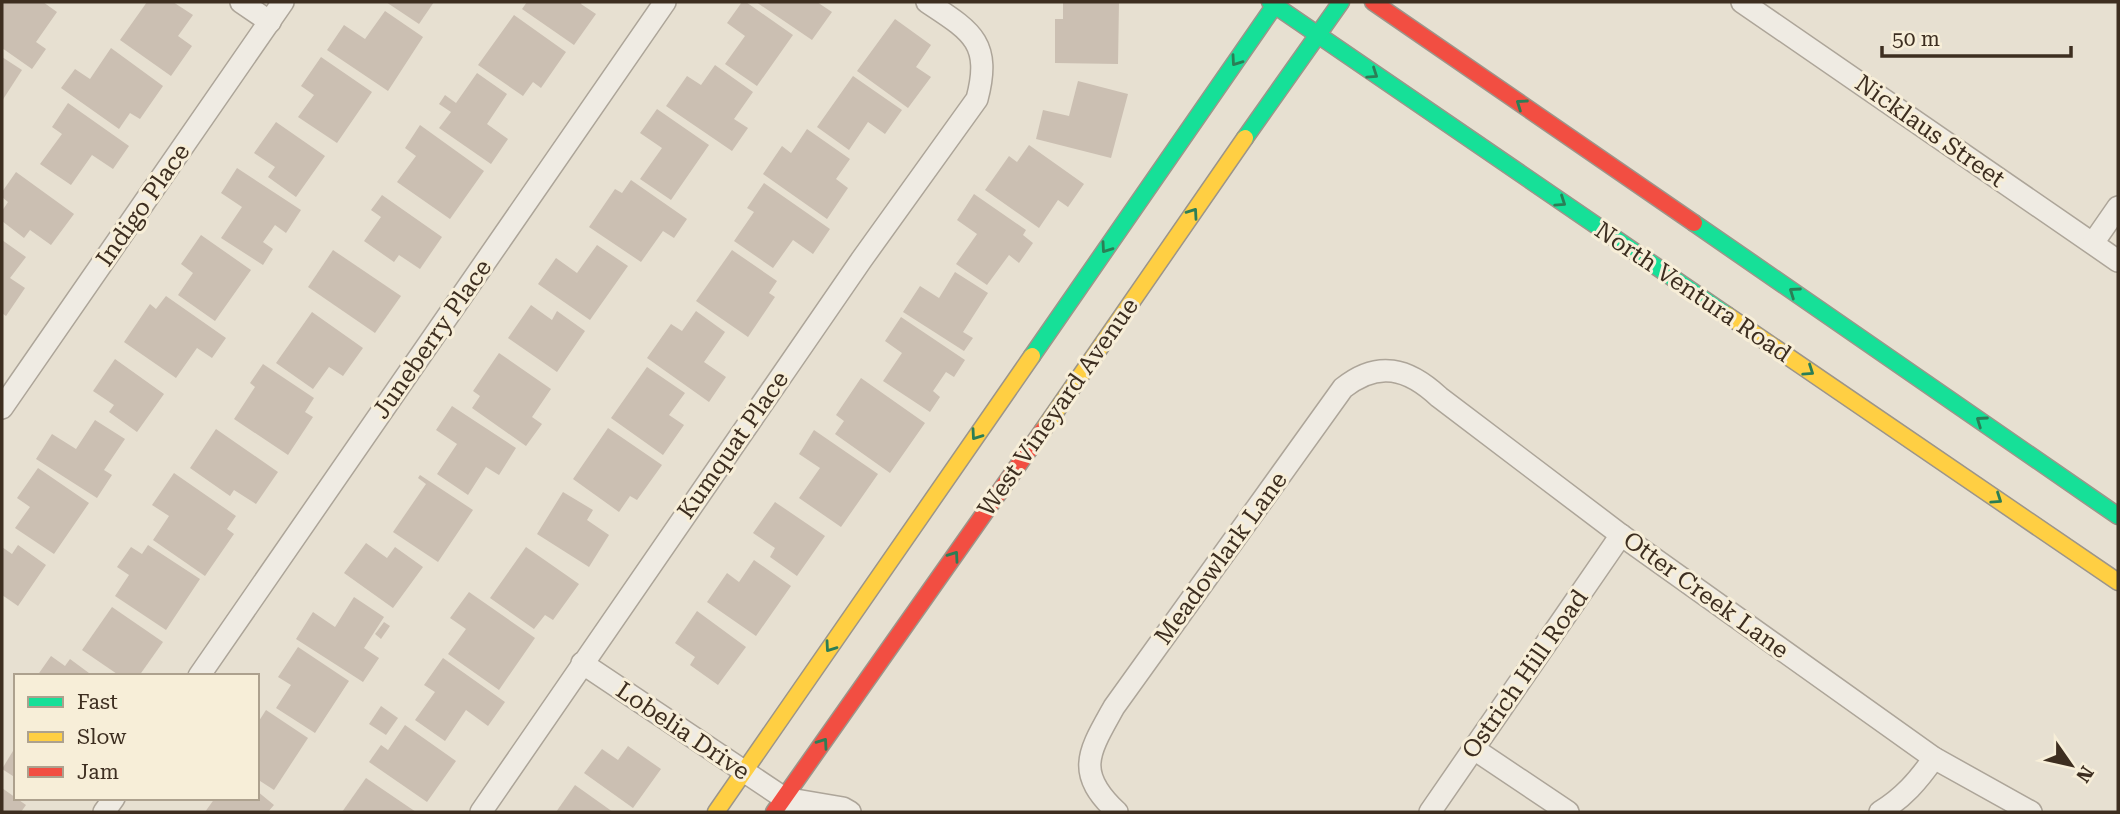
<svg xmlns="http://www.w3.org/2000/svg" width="2120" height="814" viewBox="0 0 2120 814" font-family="'Roboto Serif',serif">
  <rect width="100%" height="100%" fill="#e7e0d1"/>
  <g fill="#cbbfb2">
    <polygon points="2,2 43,2 57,12 36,42 46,49 32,69 2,48"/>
    <polygon points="147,2 173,2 193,15 178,36 192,46 171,76 120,40"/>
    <polygon points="386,2 434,2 419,24"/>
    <polygon points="527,2 582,2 581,4 596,14 574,45 522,9"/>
    <polygon points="742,2 746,2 793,35 757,86 725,64 745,36 727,23"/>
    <polygon points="756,2 817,2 832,12 812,40"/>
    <polygon points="1063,2 1119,2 1118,64 1055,63 1055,19 1063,19"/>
    <polygon points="385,11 423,37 388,91 327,50 344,25 365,39"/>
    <polygon points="514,15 566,52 541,88 533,82 523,96 478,65"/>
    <polygon points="895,19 931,45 916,67 931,77 908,108 857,71"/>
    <polygon points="111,48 163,86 140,119 130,113 119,129 61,88 75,69 90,79"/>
    <polygon points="2,57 22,70 2,101"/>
    <polygon points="321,57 372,92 337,143 298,117 314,95 301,86"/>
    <polygon points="715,65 753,92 734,119 748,128 732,151 666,106 687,76 701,85"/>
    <polygon points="477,73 507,94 487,124 508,139 491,164 439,128 451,112 439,104 445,95 456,103"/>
    <polygon points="853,76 902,110 885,134 868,122 849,150 817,127"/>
    <polygon points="1078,81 1128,94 1111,158 1036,139 1043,110 1069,116"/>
    <polygon points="68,103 129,146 113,169 92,155 71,185 40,164 62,134 52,127"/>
    <polygon points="657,109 709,145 671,200 640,179 662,148 640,133"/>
    <polygon points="276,122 325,156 296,197 268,177 275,167 254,153"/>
    <polygon points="420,125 484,171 450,219 397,182 416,156 405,148"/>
    <polygon points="807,129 850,159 836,179 848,188 827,219 763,174 782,146 791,153"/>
    <polygon points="1029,145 1084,184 1068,207 1058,200 1039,228 985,190 1009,156 1017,162"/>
    <polygon points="237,168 301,210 286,233 275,225 263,242 273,249 263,265 221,238 242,207 221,193"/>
    <polygon points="16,172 74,214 51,245 30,230 24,238 2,221 2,211 8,202 2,197 2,192"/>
    <polygon points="631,180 687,219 674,238 663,231 641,262 589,227 615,189 622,193"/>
    <polygon points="764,183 830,229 813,254 793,240 773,268 734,241 754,212 747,208"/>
    <polygon points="974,194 1026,230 1023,235 1033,243 1019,263 1009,255 987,285 956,264 977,234 957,220"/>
    <polygon points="382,195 442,237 420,269 399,255 394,262 364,241 381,217 371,210"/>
    <polygon points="201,235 251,270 215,321 178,295 193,273 181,264"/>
    <polygon points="2,240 26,257 10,278 25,288 6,316 2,313"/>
    <polygon points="597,245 628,266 590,320 538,284 556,258 577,273"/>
    <polygon points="333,250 401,296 375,333 308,287"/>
    <polygon points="732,250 777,281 769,293 775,297 748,337 696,301"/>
    <polygon points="955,272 988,293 963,332 973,338 964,351 903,312 920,286 939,298"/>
    <polygon points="166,296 226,338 212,358 197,348 176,378 124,342 150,304 156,309"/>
    <polygon points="531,305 552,320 557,311 585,331 557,372 508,338"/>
    <polygon points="696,311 725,332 704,362 726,377 709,402 647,358 671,324 682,331"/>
    <polygon points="312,312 363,348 343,376 329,367 313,389 276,363"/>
    <polygon points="901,317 965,360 954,377 946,372 933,391 940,397 930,412 883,381 902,353 885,341"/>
    <polygon points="499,353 551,389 532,417 542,424 526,446 472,408 480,396 473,391"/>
    <polygon points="115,359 164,394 137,432 109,412 114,405 93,391"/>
    <polygon points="263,364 314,398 305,412 313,417 288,455 234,419 255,387 250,383"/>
    <polygon points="647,367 685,393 669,415 684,425 663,455 611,418"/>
    <polygon points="861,378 925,423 890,473 835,434 844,421 836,415"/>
    <polygon points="452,406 516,448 499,475 486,467 468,495 437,474 457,444 436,430"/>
    <polygon points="95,420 125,439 104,470 112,475 97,498 36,459 52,434 76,449"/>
    <polygon points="608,428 662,465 637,500 630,496 619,512 573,479"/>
    <polygon points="216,429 278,472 256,504 234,490 230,496 190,468"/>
    <polygon points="814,430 878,474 841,527 799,498 820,468 799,454"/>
    <polygon points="38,468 89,503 54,554 15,528 30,507 17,498"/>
    <polygon points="174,473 236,516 227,529 234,534 205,576 153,540 169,516 152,505"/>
    <polygon points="420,475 473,510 438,562 393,532 426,484 418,478"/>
    <polygon points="563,492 593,510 587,520 609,535 589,567 537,534"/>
    <polygon points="775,502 825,536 797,576 770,557 775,548 753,533"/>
    <polygon points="366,543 387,558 395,547 423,567 393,608 344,573"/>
    <polygon points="18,545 46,565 18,606 2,595 2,547 12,554"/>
    <polygon points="148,545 200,579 166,630 115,596 129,575 117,567 131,547 142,554"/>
    <polygon points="526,547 579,584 553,620 545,615 534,629 490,598"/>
    <polygon points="754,560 791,586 756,636 707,602 727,573 739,582"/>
    <polygon points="469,592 535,638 499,690 448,654 466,629 450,618"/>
    <polygon points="354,597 384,617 364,648 379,658 363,682 296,639 313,612 335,627"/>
    <polygon points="112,607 163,642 139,676 120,676 82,650"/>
    <polygon points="697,611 746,647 718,685 690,665 695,657 675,643"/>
    <polygon points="384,622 390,626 381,639 375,634"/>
    <polygon points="298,647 349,681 315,733 276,708 291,685 278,677"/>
    <polygon points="51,656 65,666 70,659 93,676 37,676"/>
    <polygon points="443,658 505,702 488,726 466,710 445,741 415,720 435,692 424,685"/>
    <polygon points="381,706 398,718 386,735 369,724"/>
    <polygon points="266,710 308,738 274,790 257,779 257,724"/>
    <polygon points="405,725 456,761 427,802 369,762 381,745 388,750"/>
    <polygon points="16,746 16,778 2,769"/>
    <polygon points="628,746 661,769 633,808 584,773 602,749 618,760"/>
    <polygon points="366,778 416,812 342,812"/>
    <polygon points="575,785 613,812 556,812"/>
    <polygon points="2,788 26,805 21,812 2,812"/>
    <polygon points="257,791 274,805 268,812 205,812 215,798 257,798"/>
  </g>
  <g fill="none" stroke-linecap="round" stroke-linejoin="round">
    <defs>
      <g id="street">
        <polyline points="241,2 270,22"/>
        <polyline points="1742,2 2118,261"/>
        <polyline points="2093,243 2118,207"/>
        <polyline points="2,408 283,2"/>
        <polyline points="582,663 784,798 793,812"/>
        <polyline points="199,676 665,2"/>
        <polyline points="1474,749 1568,812"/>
        <polyline points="784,798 843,808 850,812"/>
        <polyline points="104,812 114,798"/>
        <path d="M481 812 862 259 977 99C992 42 971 31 927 2"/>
        <path d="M1117 812C1074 772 1089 752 1114 707L1343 388C1378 360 1408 368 1439 397L1621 535 1934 758 2031 812"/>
        <polyline points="1430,812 1621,535"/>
        <path d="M1880 812C1903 798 1918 781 1934 758"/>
      </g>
      <g id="fast">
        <polyline points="1270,2 1727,315"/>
        <polyline points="1245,138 1341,2"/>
        <polyline points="1694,223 2118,516"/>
        <polyline points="1032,356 1277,2"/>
      </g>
      <g id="slow">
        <polyline points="1727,315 2118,582"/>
        <polyline points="1043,430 1245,138"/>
        <polyline points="716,812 1032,356"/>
      </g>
      <g id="jam">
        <polyline points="1373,2 1694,223"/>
        <polyline points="774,812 1043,430"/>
      </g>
    </defs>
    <use href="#street" stroke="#ada599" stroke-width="24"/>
    <use href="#fast" stroke="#9c958a" stroke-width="19"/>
    <use href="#slow" stroke="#9c958a" stroke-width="19"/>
    <use href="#jam" stroke="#9c958a" stroke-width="19"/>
    <use href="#street" stroke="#efebe3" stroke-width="21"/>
    <use href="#fast" stroke="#16e098" stroke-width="16"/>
    <use href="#slow" stroke="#ffcf43" stroke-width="16"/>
    <use href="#jam" stroke="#f24e42" stroke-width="16"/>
  </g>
  <defs><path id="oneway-chevron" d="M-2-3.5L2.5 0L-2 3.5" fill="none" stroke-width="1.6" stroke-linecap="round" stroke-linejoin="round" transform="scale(1.75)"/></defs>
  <g stroke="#2b7e56">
    <use href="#oneway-chevron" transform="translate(1236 61) rotate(125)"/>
    <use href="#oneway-chevron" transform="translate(1373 74) rotate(34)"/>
    <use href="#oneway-chevron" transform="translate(1521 104) rotate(-145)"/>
    <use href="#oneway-chevron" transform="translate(1561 202) rotate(34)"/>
    <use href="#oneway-chevron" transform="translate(1193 213) rotate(-55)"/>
    <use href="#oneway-chevron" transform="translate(1106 248) rotate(125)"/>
    <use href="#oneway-chevron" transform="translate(1794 292) rotate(-145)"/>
    <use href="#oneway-chevron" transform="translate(1809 371) rotate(34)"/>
    <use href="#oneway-chevron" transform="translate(1981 421) rotate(-145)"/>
    <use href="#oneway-chevron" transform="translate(976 435) rotate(125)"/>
    <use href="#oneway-chevron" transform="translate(1997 499) rotate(34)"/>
    <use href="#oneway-chevron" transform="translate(954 556) rotate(-55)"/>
    <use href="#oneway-chevron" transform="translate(830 647) rotate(125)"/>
    <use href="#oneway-chevron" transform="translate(823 743) rotate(-55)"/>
  </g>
  <g text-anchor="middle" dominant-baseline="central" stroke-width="6" stroke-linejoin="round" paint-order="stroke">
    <g font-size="24" fill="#3d2e20" stroke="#f7eed8">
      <text transform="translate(1930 131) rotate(35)">Nicklaus Street</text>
      <text transform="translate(143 205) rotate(-55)">Indigo Place</text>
      <text transform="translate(1693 292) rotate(34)">North Ventura Road</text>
      <text transform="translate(432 339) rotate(-55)">Juneberry Place</text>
      <text transform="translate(1058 407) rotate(-55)">West Vineyard Avenue</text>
      <text transform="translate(733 445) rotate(-55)">Kumquat Place</text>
      <text transform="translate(1221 558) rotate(-54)">Meadowlark Lane</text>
      <text transform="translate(1706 595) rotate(36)">Otter Creek Lane</text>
      <text transform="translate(1525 674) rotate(-55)">Ostrich Hill Road</text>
      <text transform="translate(683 731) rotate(34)">Lobelia Drive</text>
    </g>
  </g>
  <rect width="2120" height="814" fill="none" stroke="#3d2e20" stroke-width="7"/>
  <rect x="14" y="674" width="245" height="126" fill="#f7eed8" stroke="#ada18e" stroke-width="2"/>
  <rect x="28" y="697" width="35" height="10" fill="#16e098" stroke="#ada18e" stroke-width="2"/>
  <text x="77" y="709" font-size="21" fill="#3d2e20">Fast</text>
  <rect x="28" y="732" width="35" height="10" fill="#ffcf43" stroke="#ada18e" stroke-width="2"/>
  <text x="77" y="744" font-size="21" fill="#3d2e20">Slow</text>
  <rect x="28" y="767" width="35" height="10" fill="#f24e42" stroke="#ada18e" stroke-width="2"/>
  <text x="77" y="779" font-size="21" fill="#3d2e20">Jam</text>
  <g transform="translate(2071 765) rotate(124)" stroke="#f7eed8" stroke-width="5" paint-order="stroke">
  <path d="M0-5L12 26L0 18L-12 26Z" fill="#3d2e20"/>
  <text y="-10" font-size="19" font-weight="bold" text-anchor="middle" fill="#3d2e20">N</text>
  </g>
  <path d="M1882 46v10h189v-10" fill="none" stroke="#3d2e20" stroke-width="3.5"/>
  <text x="1892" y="46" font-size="21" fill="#3d2e20" stroke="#f7eed8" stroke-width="5" paint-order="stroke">50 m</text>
</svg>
